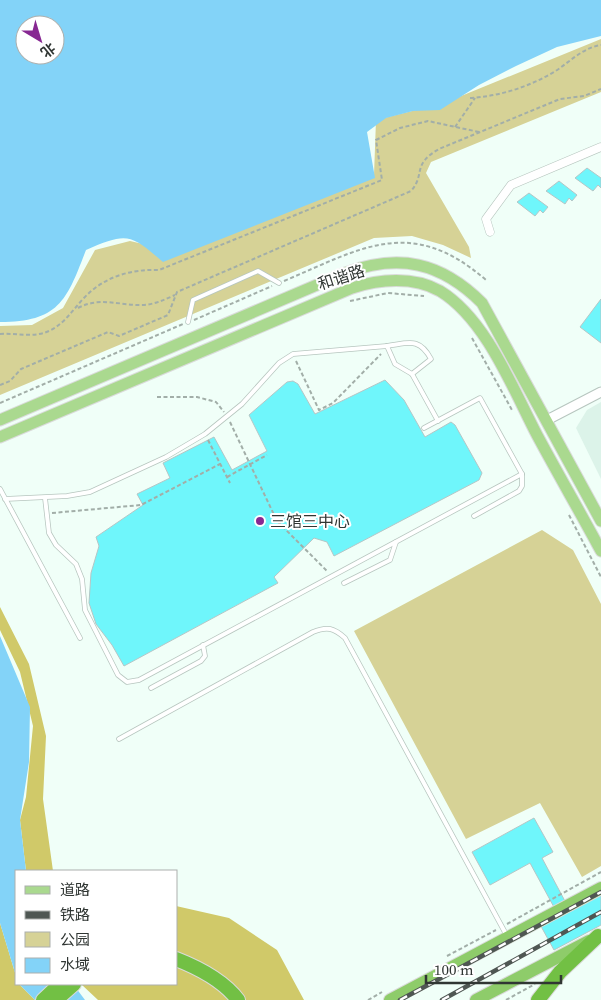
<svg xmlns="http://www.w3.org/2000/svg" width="601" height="1000" viewBox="0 0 601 1000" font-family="'Source Serif 4','Noto Sans SC',serif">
  <rect width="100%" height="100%" fill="#f0fff8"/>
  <polygon fill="#dcf3e9" points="601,402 601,479 576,428 587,410"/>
  <g fill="#d6d296">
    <polygon points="601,39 601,92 431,162 426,173 469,247 471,258 443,245 412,236 374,238 0,395 0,326 32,325 63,308 95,250 130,241 173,251 374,175 376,120 444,103"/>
    <polygon points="542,530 573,550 601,604 601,866 582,877 540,803 466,839 354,631"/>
  </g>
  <g fill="#d0c969">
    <polygon points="0,607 29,664 46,736 43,799 53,871 26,871 20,820 26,797 33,726 20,672 0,630"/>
    <polygon points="176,906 229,918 277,950 304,1000 98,1000 81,984 176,984"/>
    <polygon points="0,923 16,976 16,984 19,984 35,1000 0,1000"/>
  </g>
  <g fill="#83d3f8" fill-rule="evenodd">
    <path d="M0 0H601V36L557 47 516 66 479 85 440 110 413 111 386 118 367 132 375 178 163 262C130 234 128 232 86 250 67 299 60 322 0 322ZM25 25H55V55H25Z"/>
    <polygon points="0,636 30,707 29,762 20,820 26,871 16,871 16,976 0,923"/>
    <polygon points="19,984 73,984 85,1000 35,1000"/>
  </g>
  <g fill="#6ff6fb" stroke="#b5c6c6">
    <polygon points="587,168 601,178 601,188 598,185 593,191 575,178"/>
    <polygon points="559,181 577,195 572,201 569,198 565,204 546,191"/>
    <polygon points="529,193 548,207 543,213 540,210 535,216 517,202"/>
    <polygon points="601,299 601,343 580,327"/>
    <polygon points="385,380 404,400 425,437 451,422 455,425 482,473 479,480 334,556 327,542 314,538 274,577 278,583 124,666 112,645 96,624 89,603 91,573 99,546 96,537 143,505 137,494 170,478 163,463 214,437 232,470 267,451 249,415 287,382 293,381 298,384 315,414"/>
    <polygon points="534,818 553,852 542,858 566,903 555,909 530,863 490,885 472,852"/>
    <polygon points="601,884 601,925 554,950 537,919"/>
  </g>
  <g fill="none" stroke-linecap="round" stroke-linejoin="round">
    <defs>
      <g id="service">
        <polyline points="188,322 193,300 258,271 279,283"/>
        <path d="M387 346C409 343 419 337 431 359L412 374"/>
        <polyline points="0,489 80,638"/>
        <polyline points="45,498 49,533 56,545 76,564 82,579 85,610 118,675 127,682 139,680 522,474 480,398 424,428"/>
        <polyline points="5,499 67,496 90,492 166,457 205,434 242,404 279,363 293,354 387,346 395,364 412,374 438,421"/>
        <polyline points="474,516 519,491 522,486 522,474"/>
        <polyline points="344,583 390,560 396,542"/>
        <polyline points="151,688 201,661 205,656 203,645"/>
        <path d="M119 739 313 632C327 626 334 628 345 638L507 936"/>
      </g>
      <polyline id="minor" points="490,232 486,219 511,185 601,147"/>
      <polyline id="tertiary" points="547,420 601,392"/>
      <g id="primary">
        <path d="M0 420 345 273C399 253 441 262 482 303L601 521"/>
        <path d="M0 437 352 288C379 279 414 276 440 291 486 319 513 389 537 435 558 474 580 512 601 551"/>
      </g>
      <g id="trunk">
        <polyline points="390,1000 601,888"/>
        <polyline points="476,1000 589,941"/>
      </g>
      <g id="motorway">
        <path d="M176 959C199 968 223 980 238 1000"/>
        <polyline points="43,1000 60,984"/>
        <polyline points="56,1000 74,984"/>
        <polyline points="538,1000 560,972 598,936"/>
      </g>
    </defs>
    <use href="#service" stroke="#b7c6bf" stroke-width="5.5"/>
    <use href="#minor" stroke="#b7c6bf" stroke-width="9"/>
    <use href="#tertiary" stroke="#b7c6bf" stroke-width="11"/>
    <use href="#primary" stroke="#dadbda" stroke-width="13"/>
    <use href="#trunk" stroke="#dadbda" stroke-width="14"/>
    <use href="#motorway" stroke="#dadbda" stroke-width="16"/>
    <g stroke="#a2aea8" stroke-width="2" stroke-dasharray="4 2.5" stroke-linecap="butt">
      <path d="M470 98C501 96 528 87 554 72 570 62 582 48 601 45"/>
      <polyline points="455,127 475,98"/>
      <path d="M284 281C362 248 411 215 486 280"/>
      <polyline points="350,301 388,293 424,296"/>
      <path d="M78 308C101 296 120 306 144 305 155 304 164 300 175 295"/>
      <polyline points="194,320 272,286"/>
      <path d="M0 334C17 333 34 338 49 331 64 324 72 311 83 299 103 277 130 269 159 270L382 180 376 140 400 128 428 121 479 132"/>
      <polyline points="472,338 512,410"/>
      <polyline points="296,361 319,410 333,403 381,354"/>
      <path d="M0 385 10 381 21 369 108 332 119 336 168 315 177 292 411 191C426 174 411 165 439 149L560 99 584 96 601 89"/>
      <polyline points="157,397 197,397 216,402 224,412"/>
      <polyline points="0,403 183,324"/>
      <polyline points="230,422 277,521 327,571"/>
      <polyline points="208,440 230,483"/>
      <polyline points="52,513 141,505 220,464"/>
      <polyline points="569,515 601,577"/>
      <polyline points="507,924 601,872"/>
      <polyline points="447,956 496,930"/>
      <polyline points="368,1000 382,992"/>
      <polyline points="506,1000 535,984"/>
    </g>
    <use href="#service" stroke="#fff" stroke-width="4"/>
    <use href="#minor" stroke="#fff" stroke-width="8"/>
    <use href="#tertiary" stroke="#fff" stroke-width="9"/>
    <use href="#primary" stroke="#aad98f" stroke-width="11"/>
    <use href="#trunk" stroke="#8ecc6a" stroke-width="12"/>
    <use href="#motorway" stroke="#72c044" stroke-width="14"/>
    <defs>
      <g id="rail">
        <polyline points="400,1000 601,892"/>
        <polyline points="442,1000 601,912"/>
      </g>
    </defs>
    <use href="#rail" stroke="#4f5753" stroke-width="4.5"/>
    <use href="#rail" stroke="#fff" stroke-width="2.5" stroke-dasharray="8" stroke-linecap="butt"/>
    <polyline stroke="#a2aea8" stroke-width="2" stroke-dasharray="4 2.5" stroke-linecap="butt" points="227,477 267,455"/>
  </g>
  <circle fill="#872892" stroke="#fff" stroke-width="2" cx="260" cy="521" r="5"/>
  <g text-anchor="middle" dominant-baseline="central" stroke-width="4" stroke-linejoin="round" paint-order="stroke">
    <g font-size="16" fill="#303633" stroke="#fff">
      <text transform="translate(341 277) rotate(-18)">和谐路</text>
    </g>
    <g font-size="16" fill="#303633" stroke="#fff" text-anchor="start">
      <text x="270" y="521">三馆三中心</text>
    </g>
  </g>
  <rect x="15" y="870" width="162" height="115" fill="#ffffff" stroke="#acafad"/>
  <rect x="25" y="886" width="25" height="8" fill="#aad98f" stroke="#acafad"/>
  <text x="60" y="895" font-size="15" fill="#303633">道路</text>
  <rect x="25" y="911" width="25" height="8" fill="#4f5753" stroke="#acafad"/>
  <text x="60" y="920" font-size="15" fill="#303633">铁路</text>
  <rect x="25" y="932" width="25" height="15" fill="#d6d296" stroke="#acafad"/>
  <text x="60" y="945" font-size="15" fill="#303633">公园</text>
  <rect x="25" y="958" width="25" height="15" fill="#83d3f8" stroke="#acafad"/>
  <text x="60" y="970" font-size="15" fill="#303633">水域</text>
  <g transform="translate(40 40) rotate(142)"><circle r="24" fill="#ffffff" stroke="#acafad"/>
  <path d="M0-4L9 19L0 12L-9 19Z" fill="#872892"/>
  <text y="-8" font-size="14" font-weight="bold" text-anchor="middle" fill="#303633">北</text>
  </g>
  <path d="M426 975v8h135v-8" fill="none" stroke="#303633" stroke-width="2.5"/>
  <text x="434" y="975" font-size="15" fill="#303633" stroke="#ffffff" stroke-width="4" paint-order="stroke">100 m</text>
</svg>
